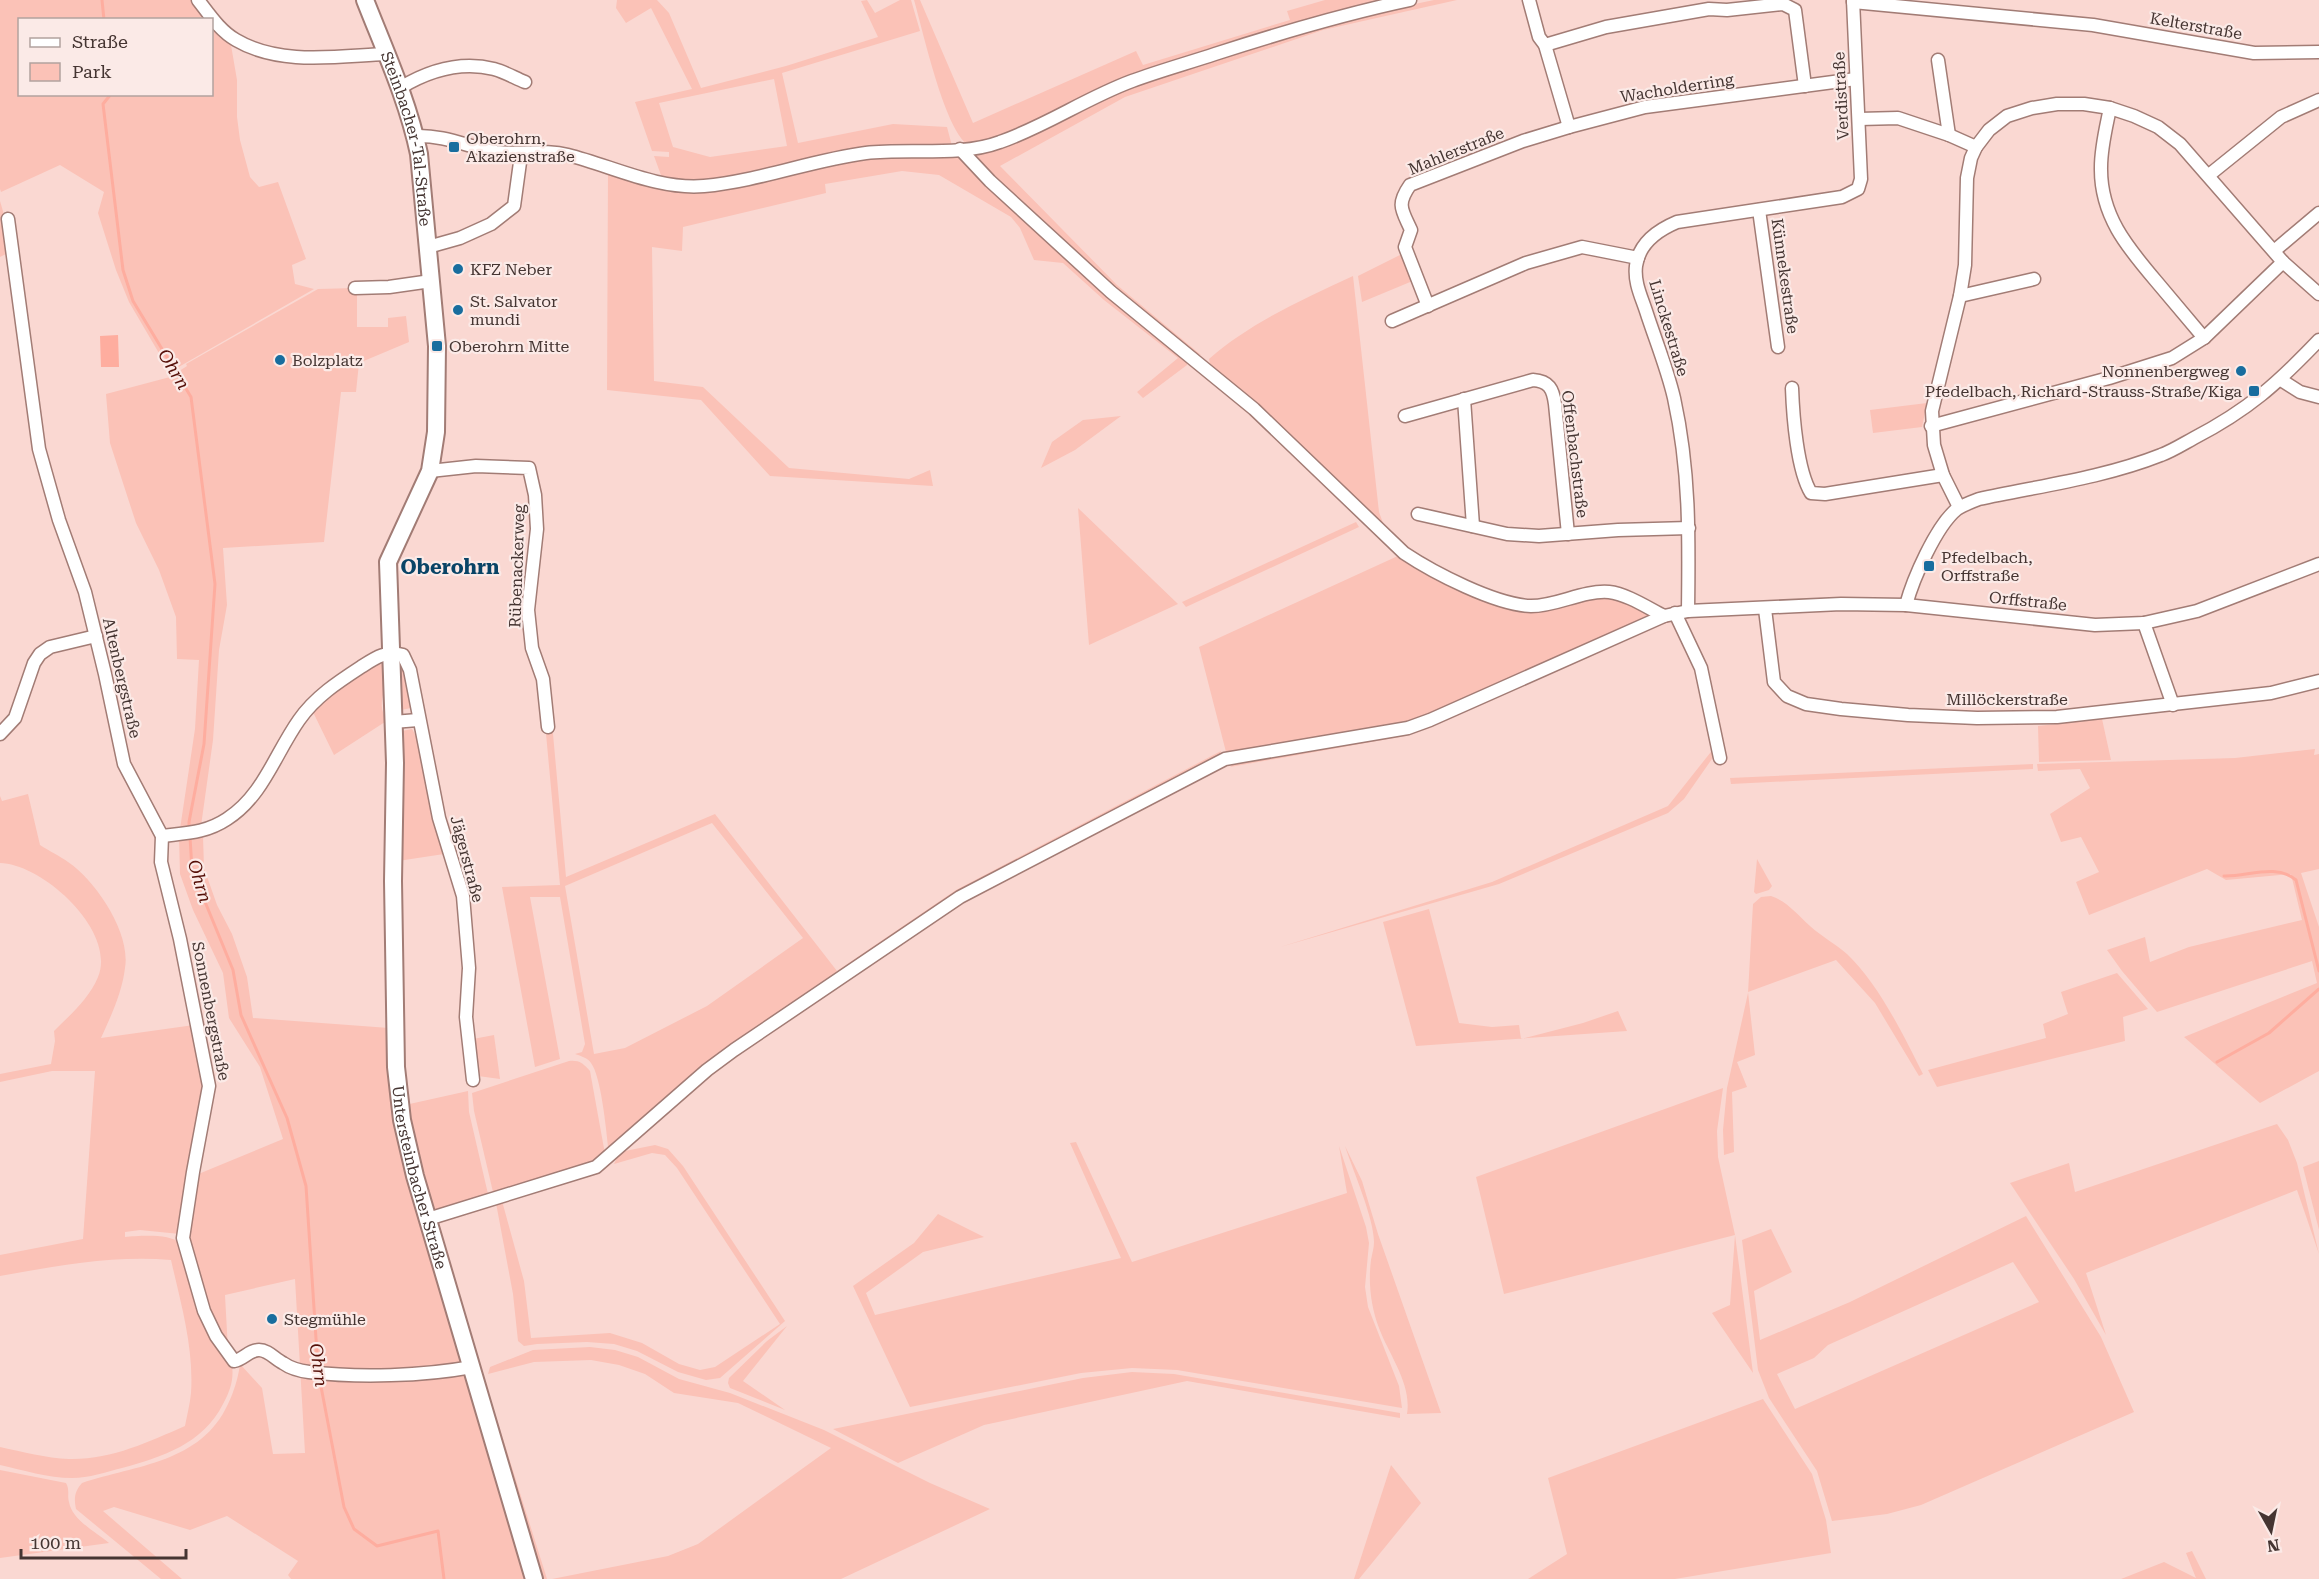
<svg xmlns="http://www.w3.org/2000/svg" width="2319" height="1579" viewBox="0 0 2319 1579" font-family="'Roboto Serif',serif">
  <rect width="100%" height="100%" fill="#fad8d2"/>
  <g fill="#fbc2b7" fill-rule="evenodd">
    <polygon points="0,0 193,0 209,19 20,20 20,94 212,94 212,23 231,45 237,80 237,117 240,140 250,177 259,187 278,182 306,259 292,265 295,284 314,289 170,372 129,302 116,270 98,213 104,192 60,165 1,192 0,189"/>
    <path d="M617 0H657L669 13 701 88 786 66 878 37 861 1 867 0 875 13 900 0H911L920 31 782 73 798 143 893 124 947 127 952 146 702 182 662 178 654 156 669 157V152L652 151 635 102 692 89 651 8 626 23 616 8ZM774 79 787 146 710 157 673 147 659 103Z"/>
    <path d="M914 0H920L973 123 1136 51 1143 65 1290 20 1287 11 1325 0H1392L1292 25 997 138 967 144C944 127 923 31 914 0Z"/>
    <polygon points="1434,0 1457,0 1323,30 1125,97 1000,166 1117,285 1201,355 1192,353 1112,288 978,162 977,156 980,152 1129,86 1357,16"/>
    <polygon points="901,154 951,155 963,160 1187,359 1187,365 1143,398 1137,392 1178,358 1104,300 1063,263 1034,260 1020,228 1011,217 939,175 902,171 825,184 826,193 683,227 682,251 652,247 654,381 703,387 789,468 909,479 930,470 933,486 770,476 701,400 607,390 608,172 700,190 741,187 862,159"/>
    <polygon points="0,201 5,218 10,252 0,257"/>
    <polygon points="1402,254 1415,280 1362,302 1358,276"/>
    <path d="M1353 276 1379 512 1387 534 1211 368 1209 359C1251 322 1302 300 1353 276Z"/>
    <polygon points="355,288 357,294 357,327 388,327 388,318 406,316 409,342 359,363 356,392 341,392 324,542 223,548 227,605 219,650 213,740 201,826 180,829 195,729 199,660 177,659 176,617 159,570 136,523 110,443 106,394 170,377 187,366 186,364 318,289"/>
    <polygon points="1927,403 1922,427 1873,433 1870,410"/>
    <polygon points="1121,416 1075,450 1041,468 1052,442 1083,420"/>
    <polygon points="1078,508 1178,604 1089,645"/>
    <polygon points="1356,522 1359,527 1186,607 1182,602"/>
    <polygon points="1400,555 1427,574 1508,606 1610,598 1627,602 1654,614 1429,718 1231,756 1226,752 1199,647"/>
    <path d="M382 664C396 678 371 703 388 720L334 755 312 710C330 695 359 668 382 664Z"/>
    <polygon points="401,665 403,666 411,708 401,710 399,707 398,666"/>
    <path d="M544 712H551L566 877 715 814 837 971 956 890 1221 751 1218 759 959 895 840 973 837 971 831 979 615 1148 608 1146C606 1128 601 1076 591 1063 588 1058 581 1056 575 1054L582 1052 585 1044 560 897H530L560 1059 535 1067 502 887 560 885ZM712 823 803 938 707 1006 625 1048 594 1054 565 886Z"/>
    <polygon points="2102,719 2111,760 2039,762 2038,726"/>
    <polygon points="412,729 416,736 433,820 444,854 398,861 399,735 402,731"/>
    <polygon points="1385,736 1405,736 1230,767 1239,759"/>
    <polygon points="1714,748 1714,756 1684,799 1668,813 1499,884 1280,947 1492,882 1668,806"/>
    <polygon points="2315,749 2314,755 2319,754 2319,869 2301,873 2319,927 2319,1071 2260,1103 2184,1037 2317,983 2312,961 2157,1012 2122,971 2107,950 2145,937 2150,962 2189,947 2302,920 2291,874 2226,880 2207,869 2089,915 2076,882 2099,872 2081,837 2061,842 2050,814 2090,788 2080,769 2038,771 2037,764 2235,758"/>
    <polygon points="2033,764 2033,769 1731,784 1730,778"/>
    <path d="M28 794 40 845C49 851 60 856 68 862 96 881 131 933 125 968 122 993 111 1016 101 1038L194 1025 207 1086 180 1234 140 1230 125 1232V1237C139 1236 170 1233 181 1244L232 1365C234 1380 230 1391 223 1404 203 1444 162 1457 122 1468 106 1472 89 1478 72 1478 48 1478 23 1470 0 1465V1447C23 1452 46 1458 69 1459 111 1460 148 1442 185 1426 187 1415 190 1404 191 1393 194 1348 181 1304 171 1260 114 1255 56 1266 0 1276V1255L83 1239 95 1071H52L0 1082V1074L51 1064 55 1041 54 1031C70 1015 89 999 98 977 117 931 43 864 0 863V796L2 801Z"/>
    <path d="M203 836 204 868 217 905 232 934 247 977 253 1018 389 1028 461 1362 458 1373 469 1379 529 1579H291L288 1575 298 1561 227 1516 190 1530 114 1507 103 1511 182 1579H161L76 1509C74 1499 74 1492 82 1483 136 1465 201 1463 228 1404 234 1391 238 1379 240 1364L262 1388 273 1454 305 1453 295 1279 225 1295 228 1350 217 1334 187 1238 196 1175 283 1139 260 1067 229 1018 223 973 193 910 180 874 179 837Z"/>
    <polygon points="1757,859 1772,886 1769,890 1756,894 1754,892"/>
    <path d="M1771 896C1787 901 1798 915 1810 926 1822 937 1836 944 1847 954 1878 983 1904 1036 1923 1074L1919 1076 1875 1003 1836 960 1748 992 1755 1055 1737 1062 1747 1087 1732 1092 1734 1152 1724 1155 1723 1130 1727 1088 1748 993 1753 904 1761 897Z"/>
    <polygon points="1429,909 1459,1023 1492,1027 1519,1025 1521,1039 1583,1023 1618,1011 1627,1031 1416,1046 1383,922"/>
    <polygon points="2117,973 2148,1009 2123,1017 2125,1041 1937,1087 1928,1070 2046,1038 2043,1024 2068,1014 2061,992"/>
    <polygon points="494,1035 500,1079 478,1076 473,1039"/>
    <path d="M569 1061C579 1060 583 1063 590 1071L605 1154 602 1160 504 1193 493 1192 474 1111 472 1093Z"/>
    <polygon points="1723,1088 1717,1131 1718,1157 1735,1235 1753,1373 1712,1313 1730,1305 1735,1235 1504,1294 1476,1177"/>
    <polygon points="468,1091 469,1112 488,1194 486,1198 434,1212 430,1209 405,1105"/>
    <polygon points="2277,1124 2288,1140 2297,1163 2319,1254 2297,1190 2086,1273 2106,1335 2074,1279 2010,1183 2069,1163 2075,1192"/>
    <polygon points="1076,1142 1132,1262 1347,1193 1339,1146 1366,1227 1369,1243 1365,1287 1368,1307 1399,1386 1402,1408 1177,1370 1132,1368 1081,1373 910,1407 853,1286 914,1243 938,1214 984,1237 923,1252 866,1293 875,1315 1121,1258 1070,1143"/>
    <polygon points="655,1145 668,1149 683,1166 785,1321 720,1378 706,1380 678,1372 637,1351 614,1344 587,1342 537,1344 524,1346 518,1341 513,1294 496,1203 502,1201 524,1281 531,1338 610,1333 642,1343 679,1364 700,1370 715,1367 780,1324 677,1168 665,1155 652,1153 614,1164 620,1152"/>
    <path d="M1345 1146 1362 1181 1378 1234 1441 1413 1407 1414C1412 1384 1389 1355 1379 1328 1371 1307 1368 1283 1371 1260 1372 1254 1374 1248 1374 1242 1374 1218 1353 1171 1345 1146Z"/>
    <polygon points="2319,1161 2319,1230 2303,1167"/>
    <path d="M2026 1216 2101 1337 2134 1412 1921 1505 1887 1514 1832 1521 1817 1471 1769 1398 1758 1370 1742 1240 1771 1229 1792 1272 1754 1291 1760 1340 1850 1302ZM2013 1262 2039 1302 1795 1409 1777 1374 1814 1358 1828 1345Z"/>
    <polygon points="787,1326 743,1381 785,1410 730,1388 728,1383 729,1378 767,1341"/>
    <polygon points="590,1347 615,1350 638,1357 679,1379 730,1393 824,1430 930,1483 990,1509 841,1579 552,1579 668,1556 698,1544 831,1448 738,1403 674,1393 645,1374 619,1365 591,1360 534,1362 488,1374 490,1367 533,1350"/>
    <polygon points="1132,1372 1174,1374 1400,1413 1400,1418 1187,1381 984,1425 898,1463 833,1429 1083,1378"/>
    <polygon points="483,1375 547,1579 540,1579 479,1377"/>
    <polygon points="1763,1399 1812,1474 1826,1520 1831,1553 1675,1579 1528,1579 1567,1554 1548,1478"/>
    <polygon points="1391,1465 1421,1503 1359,1579 1354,1579"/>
    <path d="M0 1470 66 1483C70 1490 67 1495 69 1502 72 1520 96 1532 109 1543L0 1558Z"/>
    <polygon points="2192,1551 2206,1579 2121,1579 2164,1562 2196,1578 2186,1553"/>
  </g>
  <polygon fill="#fead9f" points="118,335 119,367 101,367 100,336"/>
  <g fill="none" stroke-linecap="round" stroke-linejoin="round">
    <g stroke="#fead9f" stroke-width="3">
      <polyline points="102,0 104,20"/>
      <polyline points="111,94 103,104 123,270 133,301 191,397 215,584 204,744 189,822 189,830"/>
      <polyline points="190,837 192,870 233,970 241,1015 287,1118 306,1186 318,1369"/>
      <path d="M2224 876C2247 877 2276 863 2296 880L2319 971"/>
      <polyline points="2217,1062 2269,1033 2319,989"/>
      <polyline points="319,1376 344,1507 354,1529 377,1546 438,1531 444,1579"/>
    </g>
    <defs>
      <g id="minor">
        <path d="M198 0C209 14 220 31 236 40 280 66 338 56 386 54"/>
        <polyline points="1529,0 1539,37 1545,45 1569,127 1645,107 1856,79"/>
        <polyline points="1853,2 2093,25 2254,53 2319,52"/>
        <polyline points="1545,45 1606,27 1709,9 1727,10 1783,4 1795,10 1805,86"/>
        <polyline points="1938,60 1949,135"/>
        <path d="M400 88C428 71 461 61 494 69 505 72 515 78 525 82"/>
        <path d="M2110 108C2106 128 2101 147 2101 167 2100 215 2127 247 2156 281 2172 300 2188 319 2204 338"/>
        <polyline points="1859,119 1898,118 1949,135 1976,147"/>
        <path d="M416 136C444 135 469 147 496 152 521 155 545 149 568 155 612 166 658 190 704 186 759 181 812 160 866 153 909 148 960 157 1000 142 1046 126 1086 98 1132 81 1159 71 1188 63 1215 54 1280 33 1344 14 1410 0"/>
        <path d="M960 149 990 181 1111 292 1254 409 1404 553C1434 573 1496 605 1531 606 1558 606 1582 590 1609 592 1627 594 1648 608 1664 616"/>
        <polyline points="2209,175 2281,117 2319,100"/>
        <polyline points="1759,210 1778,347"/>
        <path d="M8 219 39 449 59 520 85 592 105 674 124 764 162 836 161 862 180 939 209 1086 193 1172 183 1238 204 1311 216 1336 234 1361C244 1359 249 1350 259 1350 268 1350 275 1359 283 1363 290 1368 301 1371 309 1372 359 1378 423 1376 472 1367"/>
        <polyline points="428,247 460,238 491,224 514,206 521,155"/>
        <polyline points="2274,251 2319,213"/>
        <polyline points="355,288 389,287 431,281"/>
        <polyline points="1960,296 2034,279"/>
        <path d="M1428 306 1405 247 1411 230C1402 210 1396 205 1410 185L1523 141 1569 127"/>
        <polyline points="1392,321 1526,263 1582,247 1638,258"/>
        <polyline points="2281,380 2300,392 2319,397"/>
        <path d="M1792 388C1793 416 1797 470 1811 493L1825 494 1943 475"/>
        <polyline points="1464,399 1473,526"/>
        <path d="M1405 416 1533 380C1549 381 1553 389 1555 404L1568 534"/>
        <polyline points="1931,426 2109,378 2172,358 2204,338 2283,262"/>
        <polyline points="430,471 476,466 529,468 535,495 537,529 528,610 532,648 543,679 548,727"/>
        <polyline points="1959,507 1943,475 1934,445 1932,411 1960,296 1965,265 1967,178 1971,158 1976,147 1989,130 2007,116 2032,108 2057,104 2084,104 2110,108 2134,116 2158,127 2180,144 2283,262 2319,294"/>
        <polyline points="1418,514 1507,534 1539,536 1618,530 1689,528"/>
        <path d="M1906 605C1913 579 1936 526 1957 509 1963 505 1971 502 1979 499 2039 486 2103 478 2161 455 2172 451 2183 444 2194 438 2248 410 2277 384 2319 340"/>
        <polyline points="1765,609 1774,682 1787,696 1806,704 1841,709 1908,715 1977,718 2057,717 2271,693 2319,681"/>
        <path d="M1688 611C1689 537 1690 471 1674 398 1667 368 1655 339 1646 311 1641 296 1634 282 1636 266 1639 243 1658 230 1677 222L1842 197 1858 189 1861 179 1853 0"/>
        <polyline points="1675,613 1701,668 1720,758"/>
        <polyline points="2144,623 2173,705"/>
        <polyline points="393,722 418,720"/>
        <polyline points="0,734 15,718 34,663 40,654 50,647 96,636"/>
        <path d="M162 836C186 833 206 833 227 819 263 796 275 754 299 720 315 697 338 682 361 667 375 658 386 650 403 655L410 670 439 818 463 896 469 968 466 1017 473 1080"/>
        <polyline points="428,1219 596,1167 707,1070 734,1050 960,897 1225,759 1408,728 1430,720 1664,616 1688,611 1841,604 1906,605 2095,625 2144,623 2197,611 2319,564"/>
      </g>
      <g id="secondary">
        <path id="s1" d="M365 0C385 51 408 101 419 154L437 346 436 432 430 471 388 562 395 763 393 881 396 1067 402 1120 415 1176 534 1579"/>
      </g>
    </defs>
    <use href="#minor" stroke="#a27c75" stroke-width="15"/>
    <use href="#secondary" stroke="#a27c75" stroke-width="20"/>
    <use href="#minor" stroke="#fff" stroke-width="12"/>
    <use href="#secondary" stroke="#fff" stroke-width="16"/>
  </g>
  <g fill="#186d9e" stroke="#fbeae7" stroke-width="2">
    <rect x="448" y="141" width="12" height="12" rx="3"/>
    <circle cx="458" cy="269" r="6"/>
    <circle cx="458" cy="310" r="6"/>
    <rect x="431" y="340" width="12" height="12" rx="3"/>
    <circle cx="280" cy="360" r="6"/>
    <circle cx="2241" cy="371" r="6"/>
    <rect x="2248" y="385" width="12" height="12" rx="3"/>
    <rect x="1923" y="560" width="12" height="12" rx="3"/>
    <circle cx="272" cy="1319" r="6"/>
  </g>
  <g text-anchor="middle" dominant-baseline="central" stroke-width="4.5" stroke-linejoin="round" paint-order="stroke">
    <g font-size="16" fill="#453532" stroke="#fbeae7">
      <text transform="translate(2196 26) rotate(10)">Kelterstraße</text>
      <text transform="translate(1677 88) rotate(-9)">Wacholderring</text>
      <text transform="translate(1841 96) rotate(-93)">Verdistraße</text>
      <text stroke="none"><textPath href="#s1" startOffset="146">Steinbacher-Tal-Straße</textPath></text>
      <text transform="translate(1456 151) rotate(-22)">Mahlerstraße</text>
      <text transform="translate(1785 276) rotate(82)">Künnekestraße</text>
      <text transform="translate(1669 328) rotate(73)">Linckestraße</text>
      <text transform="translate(1575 454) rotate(83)">Offenbachstraße</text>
      <text transform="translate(517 566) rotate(-88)">Rübenackerweg</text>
      <text transform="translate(2028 601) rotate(6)">Orffstraße</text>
      <text transform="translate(122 678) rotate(77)">Altenbergstraße</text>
      <text x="2007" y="699">Millöckerstraße</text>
      <text transform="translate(467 859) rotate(75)">Jägerstraße</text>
      <text transform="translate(211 1011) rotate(79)">Sonnenbergstraße</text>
      <text stroke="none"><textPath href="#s1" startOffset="1200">Untersteinbacher Straße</textPath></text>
    </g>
    <g font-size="16" fill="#453532" stroke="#fbeae7" text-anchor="start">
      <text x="466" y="138">Oberohrn,<tspan x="466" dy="18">Akazienstraße</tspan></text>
      <text x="470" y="269">KFZ Neber</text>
      <text x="470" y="301">St. Salvator<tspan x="470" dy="18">mundi</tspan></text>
      <text x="449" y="346">Oberohrn Mitte</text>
      <text x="292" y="360">Bolzplatz</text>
      <text x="2229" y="371" text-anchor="end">Nonnenbergweg</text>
      <text x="2242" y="391" text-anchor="end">Pfedelbach, Richard-Strauss-Straße/Kiga</text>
      <text x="1941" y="557">Pfedelbach,<tspan x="1941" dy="18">Orffstraße</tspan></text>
      <text x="284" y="1319">Stegmühle</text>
    </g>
    <g font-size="18" font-style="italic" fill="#550f08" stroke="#fbeae7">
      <text transform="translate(174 369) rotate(59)">Ohrn</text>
      <text transform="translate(200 881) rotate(73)">Ohrn</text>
      <text transform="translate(319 1365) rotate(82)">Ohrn</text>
    </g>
    <g font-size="20" font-weight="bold" fill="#094466" stroke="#fbeae7">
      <text x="450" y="567">Oberohrn</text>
    </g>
  </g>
  <rect x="18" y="18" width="195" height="78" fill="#fbeae7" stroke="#b2a29f" stroke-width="1.5"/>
  <rect x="30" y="38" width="30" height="9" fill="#ffffff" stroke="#b2a29f" stroke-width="1.5"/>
  <text x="72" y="48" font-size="18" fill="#453532">Straße</text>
  <rect x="30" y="63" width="30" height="18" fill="#fbc2b7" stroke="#b2a29f" stroke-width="1.5"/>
  <text x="72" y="78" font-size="18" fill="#453532">Park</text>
  <g transform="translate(2271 1531) rotate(171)" stroke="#fbeae7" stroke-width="4.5" paint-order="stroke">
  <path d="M0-4.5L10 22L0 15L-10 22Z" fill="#453532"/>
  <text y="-9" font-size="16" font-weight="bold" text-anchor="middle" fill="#453532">N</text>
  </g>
  <path d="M21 1549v9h165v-9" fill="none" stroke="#453532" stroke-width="3"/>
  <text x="30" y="1549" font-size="18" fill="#453532" stroke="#fbeae7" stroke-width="4.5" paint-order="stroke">100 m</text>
</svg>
